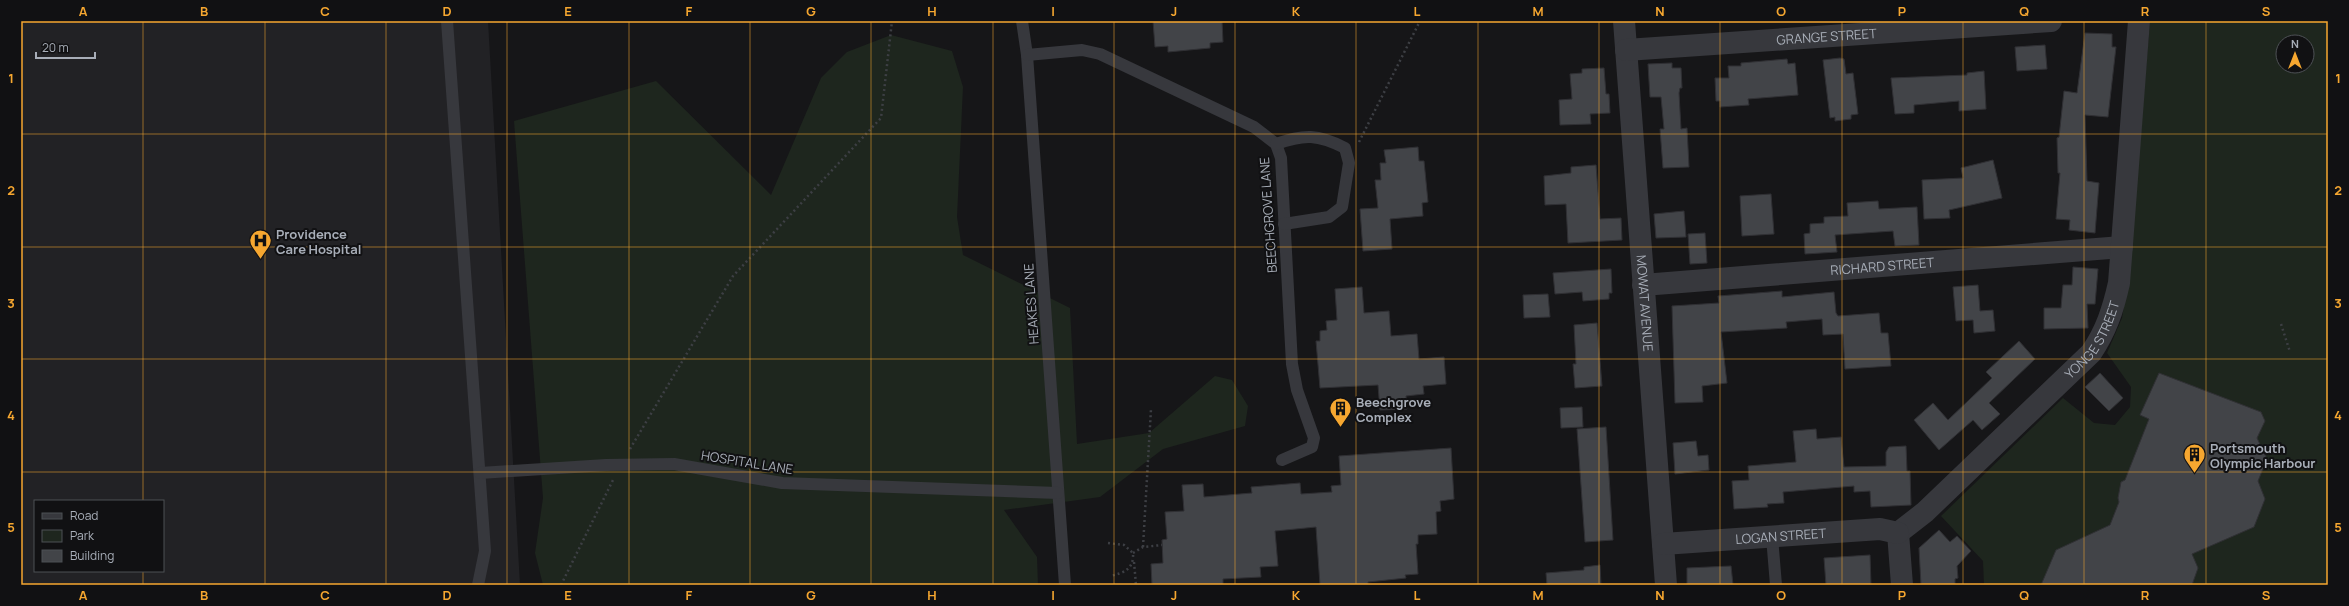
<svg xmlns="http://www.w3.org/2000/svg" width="2349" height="606" viewBox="0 0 2349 606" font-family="Manrope,sans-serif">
  <rect width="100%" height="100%" fill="#161618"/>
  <path fill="#222225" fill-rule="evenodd" d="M21 21H488L520 585H21ZM35 501H163V571H35Z"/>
  <g fill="#1e261e" fill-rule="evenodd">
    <path d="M2150 21H2328V585H1984L1983 561 1941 516 2063 398 2094 423 2115 425 2130 407 2131 387 2107 353 2122 318 2128 283ZM2283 42H2307V66H2283Z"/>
    <polygon points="891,35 952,51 963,87 957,217 963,255 1070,308 1077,444 1149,433 1215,376 1232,380 1248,406 1245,426 1163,449 1100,497 1004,510 1037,557 1038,585 543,585 535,553 543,498 514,121 656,81 771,195 821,78 847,52"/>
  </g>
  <g fill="#424448" stroke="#303034">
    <polygon points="1153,21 1222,21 1223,42 1210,43 1210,48 1168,52 1168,46 1155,47"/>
    <polygon points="2085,33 2112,34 2112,47 2116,47 2108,117 2085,115 2087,181 2099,183 2095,233 2069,230 2070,220 2056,219 2060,173 2058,173 2057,138 2059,137 2064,91 2077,93"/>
    <polygon points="2045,45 2047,69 2017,71 2015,47"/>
    <polygon points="1840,58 1844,59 1846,74 1853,73 1858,114 1851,115 1851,119 1835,121 1835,117 1830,118 1823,60"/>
    <polygon points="1787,59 1788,64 1795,63 1798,95 1748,99 1749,105 1720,107 1720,101 1716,101 1715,78 1729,78 1728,66 1741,66 1741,63"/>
    <polygon points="1672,63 1672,68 1681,68 1682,88 1680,88 1679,93 1681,129 1687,128 1689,167 1663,168 1660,129 1664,129 1661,97 1650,97 1648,64"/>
    <polygon points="1604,68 1606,94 1609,94 1610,113 1590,114 1591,124 1560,125 1559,100 1572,99 1570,74 1582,73 1582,69"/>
    <polygon points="1984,71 1986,109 1959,111 1959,101 1914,105 1914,113 1895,114 1891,78 1967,75 1967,73"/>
    <polygon points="1418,147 1419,161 1424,161 1428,202 1422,203 1423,216 1390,219 1392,249 1363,251 1360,209 1378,208 1375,180 1381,180 1380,163 1386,163 1384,150"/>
    <polygon points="1993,160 2002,198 1949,210 1950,218 1924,219 1922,180 1963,178 1961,168"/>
    <polygon points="1596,165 1600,219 1621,218 1622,240 1568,243 1566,204 1545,205 1544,176 1571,173 1571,167"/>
    <polygon points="1771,194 1774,234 1742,236 1740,196"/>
    <polygon points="1878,201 1879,209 1917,207 1919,245 1895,246 1893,231 1835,235 1837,252 1805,254 1804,234 1810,233 1810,224 1824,223 1824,217 1848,216 1847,203"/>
    <polygon points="1684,211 1686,237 1656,238 1654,214"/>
    <polygon points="1705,233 1707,263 1690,264 1688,234"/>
    <polygon points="2073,267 2098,269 2095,304 2087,304 2088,328 2044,329 2044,308 2061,308 2063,285 2072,285"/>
    <polygon points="1611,269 1612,293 1609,293 1609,299 1583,301 1582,292 1555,294 1553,273"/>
    <polygon points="1978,285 1980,311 1993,310 1995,331 1974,333 1973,320 1956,321 1953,287"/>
    <polygon points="1362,287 1364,313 1389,311 1391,336 1417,334 1419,359 1444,357 1446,384 1423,386 1424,394 1406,396 1407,409 1380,410 1378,385 1320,388 1316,341 1320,341 1320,331 1327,330 1326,321 1337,320 1335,289"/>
    <polygon points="1782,291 1782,297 1834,292 1836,313 1838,316 1879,313 1881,333 1888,333 1891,366 1845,369 1843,334 1823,335 1822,319 1786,322 1787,328 1721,332 1727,383 1702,386 1703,402 1675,403 1672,306 1719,303 1718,296"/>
    <polygon points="1548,294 1550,317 1524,318 1523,295"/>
    <polygon points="1597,323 1602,386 1575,388 1573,364 1576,364 1574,325"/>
    <polygon points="2019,341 2035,359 1989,403 2000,414 1982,430 1973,420 1939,450 1914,420 1933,403 1948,420 1992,378 1986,372"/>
    <polygon points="2100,373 2123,398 2109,411 2085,387"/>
    <polygon points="2159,373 2261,412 2265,421 2257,438 2267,459 2258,481 2265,499 2254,527 2192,554 2198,568 2192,585 2041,585 2056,550 2110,525 2119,502 2118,498 2121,482 2125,480 2149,419 2140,415"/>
    <polygon points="1582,407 1583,427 1561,428 1560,408"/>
    <polygon points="1606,427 1613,540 1585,542 1577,429"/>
    <polygon points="1816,429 1817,439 1841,437 1844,467 1886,466 1886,452 1889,447 1906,446 1907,471 1910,471 1911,505 1871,507 1870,491 1854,492 1854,486 1783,492 1784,503 1767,504 1768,507 1734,509 1732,481 1749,480 1748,466 1796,462 1793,431"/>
    <polygon points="1696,441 1698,456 1708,455 1709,470 1675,474 1673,443"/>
    <polygon points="1451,448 1454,499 1440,501 1441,511 1436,512 1437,534 1418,535 1418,544 1416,544 1418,574 1405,575 1406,578 1368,582 1368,585 1320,585 1316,527 1275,531 1278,566 1260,567 1261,577 1223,579 1223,585 1152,585 1151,564 1163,563 1162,540 1167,539 1165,512 1184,511 1182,485 1203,484 1204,497 1252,493 1251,487 1300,483 1301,494 1332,492 1331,486 1341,485 1339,456"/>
    <polygon points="1939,530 1950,542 1957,536 1971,551 1957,566 1958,578 1955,579 1955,585 1921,585 1919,548"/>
    <polygon points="1870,555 1871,585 1826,585 1824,558"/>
    <polygon points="1600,565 1601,585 1547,585 1546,573 1584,570 1584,567"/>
    <polygon points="1731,566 1733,585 1687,585 1687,568"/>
  </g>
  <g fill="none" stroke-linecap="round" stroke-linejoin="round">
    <g stroke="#3d3f44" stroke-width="2.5" stroke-dasharray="2 3" stroke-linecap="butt">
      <polyline points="1359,142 1420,21"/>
      <polyline points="2281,324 2290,352"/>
      <polyline points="630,449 733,276 881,118 892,21"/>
      <path d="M1108 543 1124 545 1133 553C1134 569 1124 573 1110 576"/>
      <polyline points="1143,547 1151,409"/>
      <polyline points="1133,553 1143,547 1162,545"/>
      <polyline points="1134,562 1136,585"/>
      <polyline points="561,585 613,480"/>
    </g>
    <g stroke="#37383d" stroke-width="12">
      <polyline points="447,21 485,551 478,585"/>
      <polyline points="1022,21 1027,55 1065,585"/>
      <polyline points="1027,55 1082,50 1100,54 1254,127 1276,144 1281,158 1292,364 1297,390 1314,438 1312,447 1282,460"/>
      <path d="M1276 144C1304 134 1318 134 1345 148L1349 163 1342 207 1329 217 1284 224"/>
      <polyline points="480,473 606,465 674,464 782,483 1058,493"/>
      <polyline points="1772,537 1776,585"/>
    </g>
    <g stroke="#37383d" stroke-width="22">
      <path id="s1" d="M1624 21 1666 585"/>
      <path id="s2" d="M1626 50 2051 21"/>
      <path id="s3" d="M1643 285 2122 247"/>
      <path id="s4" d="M1898 533 1925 512 2091 353C2106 331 2113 310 2119 283L2139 21"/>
      <polyline points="1898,533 1902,585"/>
      <path id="s5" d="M1663 544 1880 529 1898 533"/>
    </g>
  </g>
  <path fill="none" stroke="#f6a730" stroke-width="1" stroke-opacity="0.55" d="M143 21V501M265 21V585M386 21V585M507 21V585M629 21V585M750 21V585M871 21V585M993 21V585M1114 21V585M1235 21V585M1356 21V585M1478 21V585M1599 21V585M1720 21V585M1842 21V585M1963 21V585M2084 21V585M2206 21V585M21 134H2328M21 247H2328M21 359H2328M21 472H2328M143 571V585"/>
  <defs>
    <symbol id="hospital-pin" viewBox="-11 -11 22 30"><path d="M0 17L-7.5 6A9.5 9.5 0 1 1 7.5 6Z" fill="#f6a730" stroke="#111113"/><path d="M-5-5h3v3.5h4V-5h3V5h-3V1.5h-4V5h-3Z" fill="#111"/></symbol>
    <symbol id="building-pin" viewBox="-11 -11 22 30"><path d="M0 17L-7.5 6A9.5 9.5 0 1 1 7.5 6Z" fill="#f6a730" stroke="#111113"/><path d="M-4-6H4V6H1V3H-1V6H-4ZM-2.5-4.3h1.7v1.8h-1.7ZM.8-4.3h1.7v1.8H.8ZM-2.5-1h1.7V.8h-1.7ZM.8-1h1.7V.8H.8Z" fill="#111"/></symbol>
  </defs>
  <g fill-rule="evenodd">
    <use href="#hospital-pin" x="248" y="228" width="25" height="34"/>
    <use href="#building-pin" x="1328" y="396" width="25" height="34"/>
    <use href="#building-pin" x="2182" y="442" width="25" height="34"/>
  </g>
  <g text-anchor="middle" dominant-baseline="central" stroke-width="4" stroke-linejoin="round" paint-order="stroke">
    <g font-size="13" fill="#a8aeb8" stroke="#111113">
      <text stroke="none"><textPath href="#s2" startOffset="201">GRANGE STREET</textPath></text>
      <text transform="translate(1268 215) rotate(-94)">BEECHGROVE LANE</text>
      <text stroke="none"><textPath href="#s3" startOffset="240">RICHARD STREET</textPath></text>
      <text stroke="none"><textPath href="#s1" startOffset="283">MOWAT AVENUE</textPath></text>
      <text transform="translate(1031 304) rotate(-94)">HEAKES LANE</text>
      <text stroke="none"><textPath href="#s4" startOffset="276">YONGE STREET</textPath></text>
      <text transform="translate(747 462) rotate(9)">HOSPITAL LANE</text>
      <text stroke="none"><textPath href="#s5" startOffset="118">LOGAN STREET</textPath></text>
    </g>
    <g font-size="13" font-weight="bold" fill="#a8aeb8" stroke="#111113" text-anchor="start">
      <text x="276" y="234">Providence<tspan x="276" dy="15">Care Hospital</tspan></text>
      <text x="1356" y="402">Beechgrove<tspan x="1356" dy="15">Complex</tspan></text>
      <text x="2210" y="448">Portsmouth<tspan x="2210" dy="15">Olympic Harbour</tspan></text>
    </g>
  </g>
  <rect width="2349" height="606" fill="none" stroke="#111113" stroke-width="44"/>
  <rect x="34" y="500" width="130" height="72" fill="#111113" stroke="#4d5055"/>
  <rect x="42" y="513" width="20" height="6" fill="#37383d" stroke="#4d5055"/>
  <text x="70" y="520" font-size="12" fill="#a8aeb8">Road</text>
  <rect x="42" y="530" width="20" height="12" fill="#1e261e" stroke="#4d5055"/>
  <text x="70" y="540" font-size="12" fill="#a8aeb8">Park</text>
  <rect x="42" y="550" width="20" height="12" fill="#424448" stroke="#4d5055"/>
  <text x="70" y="560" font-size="12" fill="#a8aeb8">Building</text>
  <g transform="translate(2295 54)"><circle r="19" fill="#111113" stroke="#4d5055"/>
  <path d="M0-3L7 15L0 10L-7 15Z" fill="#f6a730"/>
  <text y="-6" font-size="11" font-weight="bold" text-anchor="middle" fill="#a8aeb8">N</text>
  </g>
  <path d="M36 52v6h59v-6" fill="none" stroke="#a8aeb8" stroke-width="2"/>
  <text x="42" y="52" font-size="12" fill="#a8aeb8" stroke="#111113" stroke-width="3" paint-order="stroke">20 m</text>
  <rect x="22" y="22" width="2305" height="562" fill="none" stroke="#f6a730" stroke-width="1.5"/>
  <g font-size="13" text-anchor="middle" font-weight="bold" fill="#f6a730">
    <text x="83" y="16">A</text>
    <text x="204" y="16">B</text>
    <text x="325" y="16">C</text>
    <text x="447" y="16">D</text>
    <text x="568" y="16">E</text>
    <text x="689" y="16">F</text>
    <text x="811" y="16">G</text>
    <text x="932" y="16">H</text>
    <text x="1053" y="16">I</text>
    <text x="1174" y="16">J</text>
    <text x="1296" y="16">K</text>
    <text x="1417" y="16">L</text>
    <text x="1538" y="16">M</text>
    <text x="1660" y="16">N</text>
    <text x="1781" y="16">O</text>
    <text x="1902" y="16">P</text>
    <text x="2024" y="16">Q</text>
    <text x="2145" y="16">R</text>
    <text x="2266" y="16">S</text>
    <text x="11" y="83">1</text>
    <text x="2338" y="83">1</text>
    <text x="11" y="195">2</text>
    <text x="2338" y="195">2</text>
    <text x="11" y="308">3</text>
    <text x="2338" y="308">3</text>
    <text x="11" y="420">4</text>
    <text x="2338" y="420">4</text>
    <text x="11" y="532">5</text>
    <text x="2338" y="532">5</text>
    <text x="83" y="600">A</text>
    <text x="204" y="600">B</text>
    <text x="325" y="600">C</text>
    <text x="447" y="600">D</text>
    <text x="568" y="600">E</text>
    <text x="689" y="600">F</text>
    <text x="811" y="600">G</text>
    <text x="932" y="600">H</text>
    <text x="1053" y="600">I</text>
    <text x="1174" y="600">J</text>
    <text x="1296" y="600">K</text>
    <text x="1417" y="600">L</text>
    <text x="1538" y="600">M</text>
    <text x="1660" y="600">N</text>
    <text x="1781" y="600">O</text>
    <text x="1902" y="600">P</text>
    <text x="2024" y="600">Q</text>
    <text x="2145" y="600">R</text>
    <text x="2266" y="600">S</text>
  </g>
</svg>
